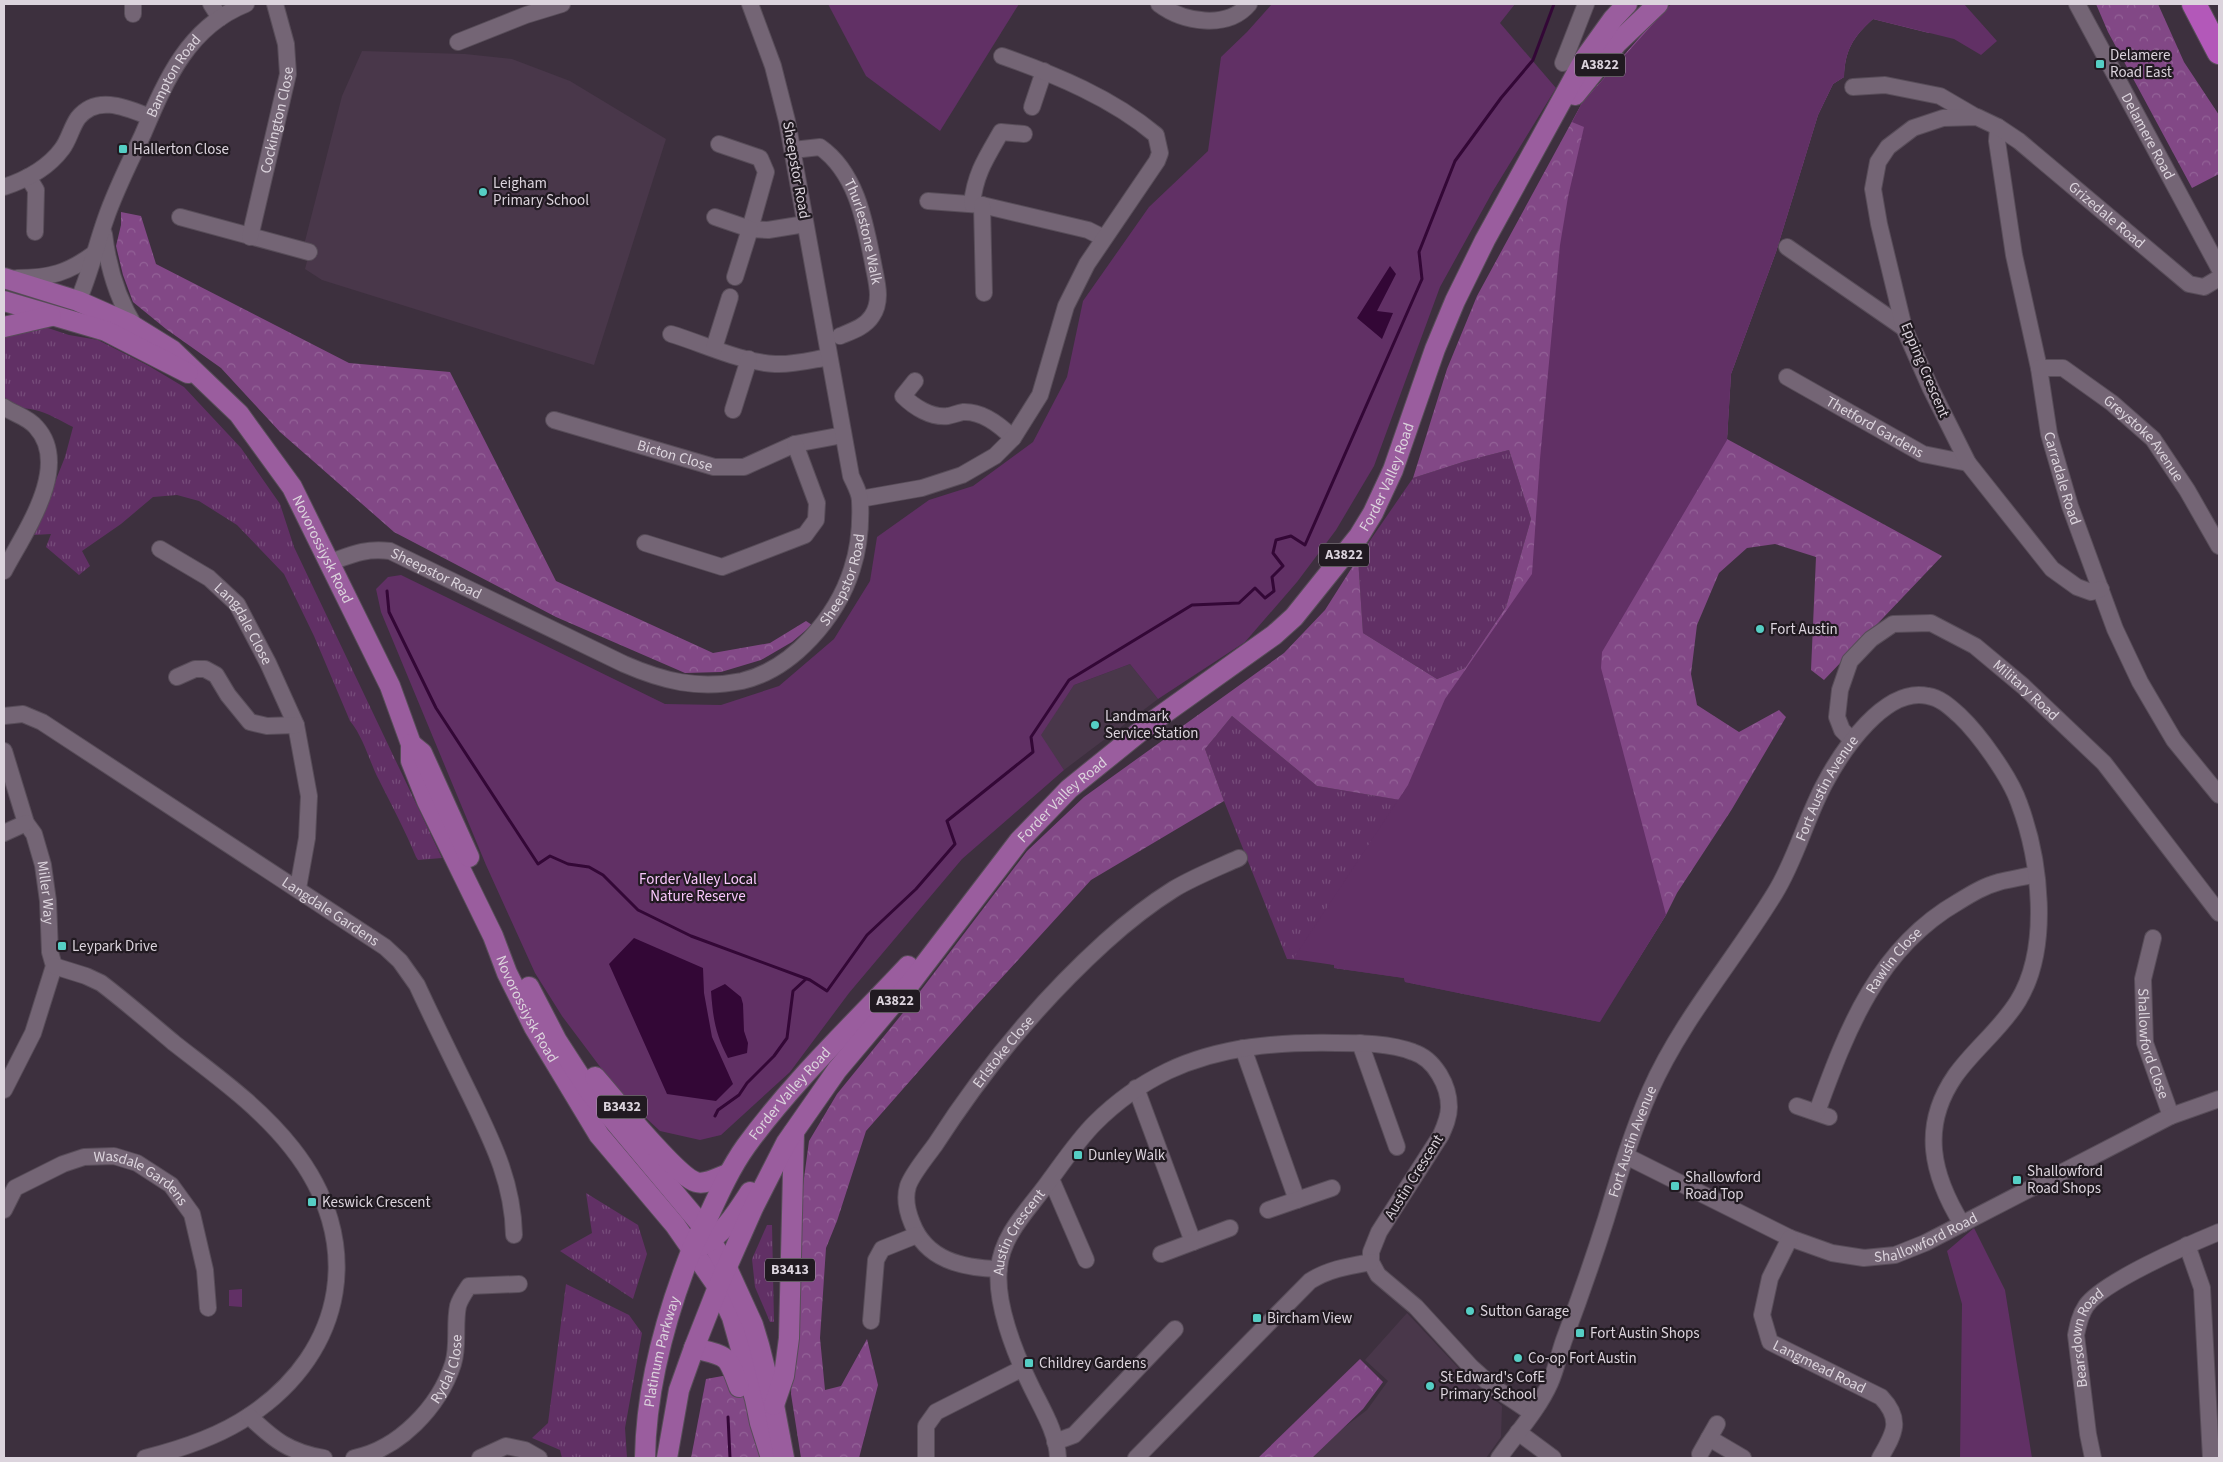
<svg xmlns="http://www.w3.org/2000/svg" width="2223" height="1462" viewBox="0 0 2223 1462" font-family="'Source Sans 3',sans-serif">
  <defs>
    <pattern id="grass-tufts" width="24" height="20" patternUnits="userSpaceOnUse" patternTransform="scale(1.25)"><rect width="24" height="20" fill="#613065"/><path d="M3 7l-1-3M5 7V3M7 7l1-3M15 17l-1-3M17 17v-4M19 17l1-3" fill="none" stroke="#774d7b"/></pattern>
    <pattern id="forest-crowns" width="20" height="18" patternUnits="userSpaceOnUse" patternTransform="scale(1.25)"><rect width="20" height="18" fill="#824886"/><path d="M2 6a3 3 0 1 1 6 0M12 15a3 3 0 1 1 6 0" fill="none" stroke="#936297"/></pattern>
  </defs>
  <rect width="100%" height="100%" fill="#3d303e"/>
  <g fill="#49374a">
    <polygon points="362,51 465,54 512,59 570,81 666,139 594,365 322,280 305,269 311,246 304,245 342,96"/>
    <polygon points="1130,664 1158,699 1064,770 1040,735 1074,685"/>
    <polygon points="1407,1313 1465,1375 1502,1406 1501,1437 1486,1458 1309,1458 1330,1438 1367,1410 1388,1381 1365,1360"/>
  </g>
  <g fill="url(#grass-tufts)">
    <path d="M36 324 69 335 98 340 149 366 184 387 241 448 280 504 294 547 442 858 418 860 416 857C405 830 392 806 379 780 369 761 364 738 350 721L314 636 284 574 237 525 199 501 177 495 153 497 121 524 82 551 90 566 79 575 46 547 51 534 34 535 65 457 73 427C61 421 48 413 35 410 22 407 13 409 4 396V338L11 328Z"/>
    <polygon points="1509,450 1531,519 1506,607 1465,668 1437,679 1363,633 1358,558 1413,478 1466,461"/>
    <polygon points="1232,716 1317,786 1419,803 1600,1022 1405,982 1404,978 1334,968 1334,965 1318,961 1287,959 1224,801 1205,749"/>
    <polygon points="586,1193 638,1225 647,1254 633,1299 560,1251 592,1233"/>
    <polygon points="767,1225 772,1225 774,1322 770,1322 755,1287 752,1259"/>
    <polygon points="566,1284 629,1315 642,1333 625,1428 627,1458 562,1458 560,1450 532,1438 548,1423"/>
  </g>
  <g fill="url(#forest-crowns)">
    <path d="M1690 4H1964L1929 33 1873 19C1853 37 1845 50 1844 77L1833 84 1818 115 1776 252 1731 374 1727 439 1942 556 1824 680 1811 670 1816 557 1775 544 1747 548 1719 573 1697 625 1691 674 1697 705 1739 732 1779 710 1786 717 1732 809 1677 893 1666 915 1628 976 1418 803 1317 786 1232 716 1205 749 1224 801 1091 880 976 1006 866 1131 837 1221 826 1248 820 1338 825 1390 841 1386 867 1339 878 1385 859 1458H801L791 1394 795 1296 802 1193 809 1141 837 1094 915 998 1027 851 1084 797 1284 653 1325 610 1358 558 1363 633 1437 679 1465 668 1506 607 1531 519 1509 450 1466 461 1413 478 1447 369 1477 296 1582 103 1652 23Z"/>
    <polygon points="2096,4 2158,4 2184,62 2219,115 2219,174 2192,188 2108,32"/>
    <polygon points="121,212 141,216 156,264 349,363 450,372 556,581 713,653 770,643 806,621 812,625 792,642 761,660 721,672 685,673 556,617 394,532 280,432 221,368 166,329 133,302 123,275 116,246 121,225"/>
    <polygon points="1360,1359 1383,1382 1363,1409 1312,1458 1258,1458"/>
    <polygon points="739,1373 763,1458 691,1458 706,1379"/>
  </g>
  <g fill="#613065">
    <polygon points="828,4 1019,4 940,131 866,76"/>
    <polygon points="1272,4 1515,4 1500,23 1556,88 1493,191 1440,287 1374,466 1336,530 1297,582 1245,642 1158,699 1130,664 1074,685 1041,735 1064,770 962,859 849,993 790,1072 721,1135 700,1140 660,1131 631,1104 613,1084 562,1016 535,973 486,865 381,612 376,589 388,577 401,575 665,704 721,705 779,686 834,639 870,581 877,537 929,500 973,486 1033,442 1067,377 1083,301 1149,207 1208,151 1221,57 1247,32"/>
    <path d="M1671 4H1964L1997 41 1981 55 1954 39 1873 19C1853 37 1845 50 1844 77L1833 84 1818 115 1776 252 1731 374 1727 440 1602 652 1601 668 1666 915 1600 1022 1405 982 1404 978 1334 968V965L1293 959 1408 785 1445 699 1532 574 1540 459 1560 245 1568 197 1584 127 1572 122 1582 103Z"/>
    <polygon points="1974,1228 2005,1290 2032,1458 1960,1458 1962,1304 1947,1251"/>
    <polygon points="242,1289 242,1307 229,1306 229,1290"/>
  </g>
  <g fill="#330736">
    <polygon points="1390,266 1396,274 1377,311 1393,313 1382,339 1357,318"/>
    <polygon points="634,938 703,968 704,993 712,1037 733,1084 716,1101 667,1094 609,964"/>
    <path d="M725 984 741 997 743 1004 744 1031 748 1043 747 1053 728 1058C715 1033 713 1018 711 991Z"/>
  </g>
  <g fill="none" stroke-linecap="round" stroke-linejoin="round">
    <g stroke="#330736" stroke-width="3">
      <polyline points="387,591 389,612 436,708 538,864 550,856 568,864 589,867 603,875 638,910 691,936 810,980 827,991 867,935 916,889 955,844 947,821 1033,752 1031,737 1069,680 1192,605 1239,603 1255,588 1265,598 1274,591 1272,577 1283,566 1273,553 1276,540 1291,536 1305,545 1422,279 1419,252 1455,161 1501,98 1533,60 1554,4"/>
      <polyline points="715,1116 718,1110 739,1095 747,1083 774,1056 787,1038 793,991 806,979"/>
      <polyline points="728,1417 730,1458"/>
    </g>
    <defs>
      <g id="minor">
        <polyline points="211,4 220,18"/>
        <path d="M1159 4C1183 22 1227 30 1249 4"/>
        <path id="s1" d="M2077 4 2219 268"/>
        <polyline points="133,14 133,4"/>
        <polyline points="458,42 526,15 562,4"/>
        <polyline points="1563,63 1586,4"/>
        <polyline points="1853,87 1885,85 1940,96 1976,117"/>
        <polyline points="1032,107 1044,71"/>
        <path id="s2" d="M1998 127 1997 141 2014 255 2039 368 2049 434 2070 506 2115 629 2140 682 2174 740 2219 795"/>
        <polyline points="719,144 760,158 766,172 750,229 768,230 805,224"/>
        <path id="s3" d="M793 150 820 147C857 173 865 223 873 263 876 280 883 300 872 316 865 327 852 331 840 336"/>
        <polyline points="28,177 36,190 35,232"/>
        <path d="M4 187C25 180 48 168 62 149 69 140 71 128 78 118 97 94 127 108 150 117"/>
        <polyline points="928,201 982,205 1088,230 1104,238"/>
        <path d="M972 204C975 174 986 158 1001 132L1024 134"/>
        <polyline points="982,205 984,293"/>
        <polyline points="180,217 309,252"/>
        <polyline points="715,217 750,229 735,277"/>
        <path d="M104 234C108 267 117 298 135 327"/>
        <path id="s4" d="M250 237 288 74 286 44 275 4"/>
        <polyline points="1787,247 1904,328"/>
        <path d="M17 278C50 278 68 273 95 253"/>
        <path id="s5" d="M78 301C90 274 96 246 106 218 116 189 130 162 143 134 166 80 188 27 246 4"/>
        <path d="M671 334C704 344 740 362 775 364 793 365 811 360 829 357"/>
        <polyline points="714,348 730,297"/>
        <path id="s6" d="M2039 368H2063L2112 403 2153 439 2187 490 2219 546"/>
        <path id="s7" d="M1787 377 1923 454 1968 463"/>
        <path d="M915 381 903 396C914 407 931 418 948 416 953 415 958 413 963 412 982 411 1000 425 1013 438"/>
        <path d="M4 407C14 414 28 417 36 427 72 466 24 533 4 571"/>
        <polyline points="733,410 749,359"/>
        <path id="s8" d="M554 420 714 467H744L795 444 843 435"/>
        <path d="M860 499 922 488 962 475 995 456 1013 438 1040 395 1066 306 1087 264 1157 161 1160 153 1156 135C1112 98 1056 75 1002 56"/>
        <polyline points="645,543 722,567 805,535 816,520 817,503 795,444"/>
        <path id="s9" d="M160 549 209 578 237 604 268 663 296 725 309 796 307 838 298 888"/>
        <path id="s10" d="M331 562C353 554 366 548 390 551L624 664C663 681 698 690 742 681 793 669 837 617 852 569 859 548 861 522 860 501 860 493 854 483 851 476L787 121 773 66 750 4"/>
        <path id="s11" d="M2101 589 2091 592 2077 587 2052 569 1968 463 1931 389 1904 328 1879 224 1873 189 1878 162 1888 147 1913 128 1943 118 1977 117 1998 127 2019 141 2189 284 2204 287 2219 278"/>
        <polyline points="177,677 195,669 205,669 216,675 228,695 250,722 267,726 296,725"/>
        <path id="s12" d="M4 716 23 714 42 722 385 947 400 961 417 985C434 1022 452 1058 470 1095 492 1141 513 1182 514 1235"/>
        <path id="s13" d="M1852 740 1842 730 1837 717 1840 690 1850 661 1871 639 1893 624 1931 623 1975 646 2023 686 2104 763 2219 913"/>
        <path id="s14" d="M4 751 26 823 34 834 43 865 48 901 50 952 54 966 33 1033 4 1090"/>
        <polyline points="4,833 26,823"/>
        <path id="s15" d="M2153 938 2143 979 2145 1043 2171 1116"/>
        <path d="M54 966 86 976 101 983C126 1002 150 1023 174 1043 216 1076 259 1106 292 1148 365 1240 347 1351 249 1416 218 1437 181 1449 145 1458"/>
        <polyline points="1360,1043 1397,1147"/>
        <polyline points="1243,1048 1297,1200"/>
        <polyline points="1136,1088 1193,1242"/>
        <polyline points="1797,1106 1829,1117"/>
        <path id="s16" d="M1817 1112C1847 1029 1878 948 1958 902 1971 894 1984 886 1999 882 2011 879 2024 877 2036 874"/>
        <path id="s17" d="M1626 1156 1790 1238 1832 1253 1864 1258 1895 1255 1925 1243 2171 1116 2219 1099"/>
        <polyline points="1051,1179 1086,1260"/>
        <path id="s18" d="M4 1210 15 1188 63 1164 84 1157 114 1156 137 1163 171 1185 192 1214 205 1270 208 1308"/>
        <polyline points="1268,1210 1332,1188"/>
        <path id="s19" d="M1790 1238 1770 1278 1762 1315 1770 1342 1881 1397C1903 1420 1894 1434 1880 1458"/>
        <polyline points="2187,1245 2202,1288 2211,1458"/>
        <polyline points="1161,1254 1230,1228"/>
        <path id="s20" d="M999 1269C962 1268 926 1260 912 1223 907 1211 904 1199 908 1186 912 1174 927 1156 935 1145 982 1072 1040 1001 1105 942 1126 923 1150 904 1174 889 1194 877 1217 868 1239 858"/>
        <polyline points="871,1321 876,1260 882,1249 917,1235"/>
        <path d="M249 1416C274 1440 289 1452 324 1458"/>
        <polyline points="1518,1432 1553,1458"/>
        <polyline points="1709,1438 1743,1458"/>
        <polyline points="1055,1442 1074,1435 1175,1329"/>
        <polyline points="1700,1454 1717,1424"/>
        <path id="s21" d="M354 1458C399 1449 439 1407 453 1364 459 1346 454 1325 458 1306 460 1299 465 1292 469 1286L519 1284"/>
        <polyline points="480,1458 506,1446 525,1450 539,1458"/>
        <polyline points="926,1458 926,1426 936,1412 1023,1368"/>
        <path id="s22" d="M1058 1458C1057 1431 1040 1406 1029 1382 1014 1351 995 1302 999 1268 1002 1235 1028 1210 1047 1184 1062 1164 1077 1141 1095 1123 1116 1102 1141 1084 1168 1071 1221 1046 1279 1042 1336 1043 1361 1043 1390 1043 1413 1052 1435 1059 1449 1086 1449 1107 1449 1117 1445 1126 1441 1135L1379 1232 1371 1252V1262L1378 1275 1416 1307 1471 1367 1492 1386 1532 1413"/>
        <path d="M1136 1458 1310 1281C1329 1269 1349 1266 1371 1262"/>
        <path id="s23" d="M1499 1458C1516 1434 1538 1410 1550 1383 1556 1370 1559 1354 1564 1340 1579 1300 1593 1260 1606 1219 1619 1176 1632 1132 1650 1091 1682 1019 1735 959 1775 893 1796 859 1806 818 1825 783 1842 751 1885 686 1928 696 1941 698 1951 708 1960 716 1979 734 2010 777 2019 803 2040 859 2051 947 2018 1001 2001 1029 1974 1049 1955 1076 1920 1127 1932 1175 1962 1224"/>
        <path id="s24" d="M2093 1458 2088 1434 2076 1335C2078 1325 2080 1315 2086 1306 2102 1282 2190 1244 2219 1232"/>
      </g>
      <g id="major">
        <polyline points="1575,95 1617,43 1658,4"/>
        <path id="s25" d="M4 278 78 301 130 324 172 350 239 414 292 487 390 686 411 744V761L427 801 493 936 507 973 534 1027 599 1135 675 1225 718 1287 732 1317 755 1399 760 1423 771 1458"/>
        <polyline points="4,301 106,331 188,373"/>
        <polyline points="4,327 51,316"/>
        <polyline points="411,744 422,753 469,857"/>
        <polyline points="529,987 557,1041 590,1092 703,1227 727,1268 753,1325 759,1345 774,1405 784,1458"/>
        <path d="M595 1077C612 1096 676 1176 696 1182 706 1185 719 1177 728 1174"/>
        <path d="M701 1246C723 1235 737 1212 750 1192"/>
        <path d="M694 1348C728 1357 727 1353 739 1387"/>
        <polyline points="774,1405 784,1376 789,1338 794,1132"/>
        <path id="s26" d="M645 1458C646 1387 666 1315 692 1249 696 1238 703 1227 709 1215 720 1191 731 1167 746 1146 794 1080 853 1025 908 966"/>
        <path id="s27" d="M667 1458 679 1390 694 1348 718 1287 753 1208 786 1143 837 1070 912 981 1019 841 1069 789 1152 722 1274 635 1294 617 1359 536 1373 513 1393 470 1435 349 1455 301 1485 240 1585 58 1613 19 1627 4"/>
      </g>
      <polyline id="highway" points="2194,4 2219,52"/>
    </defs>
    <use href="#minor" stroke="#584d59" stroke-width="18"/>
    <use href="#major" stroke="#584d59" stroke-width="22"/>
    <use href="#highway" stroke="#584d59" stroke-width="26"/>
    <use href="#minor" stroke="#746575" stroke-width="16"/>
    <use href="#major" stroke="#9a5d9e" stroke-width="20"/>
    <use href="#highway" stroke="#b358b9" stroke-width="24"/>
  </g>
  <g fill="#55cec4" stroke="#211a21" stroke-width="2">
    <rect x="2095" y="59" width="10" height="10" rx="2.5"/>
    <rect x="118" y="144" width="10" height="10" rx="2.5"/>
    <circle cx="483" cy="192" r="5"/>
    <circle cx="1760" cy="629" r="5"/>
    <circle cx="1095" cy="725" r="5"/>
    <rect x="57" y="941" width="10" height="10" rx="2.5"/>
    <rect x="1073" y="1150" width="10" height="10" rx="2.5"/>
    <rect x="2012" y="1175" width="10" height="10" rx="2.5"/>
    <rect x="1670" y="1181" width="10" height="10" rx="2.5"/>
    <rect x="307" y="1197" width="10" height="10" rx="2.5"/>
    <circle cx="1470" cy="1311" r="5"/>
    <rect x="1252" y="1313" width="10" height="10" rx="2.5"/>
    <rect x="1575" y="1328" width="10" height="10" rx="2.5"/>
    <circle cx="1518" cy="1358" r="5"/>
    <rect x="1024" y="1358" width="10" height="10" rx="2.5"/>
    <circle cx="1430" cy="1386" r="5"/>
  </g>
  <g text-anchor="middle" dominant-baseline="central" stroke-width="4.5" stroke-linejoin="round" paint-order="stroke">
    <g fill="#211a21" stroke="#a49ca5" stroke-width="1">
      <rect x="1575" y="53.5" width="50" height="23" rx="4"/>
      <rect x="1319" y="543.5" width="50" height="23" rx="4"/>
      <rect x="870" y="989.5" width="50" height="23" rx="4"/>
      <rect x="597" y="1095.5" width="50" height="23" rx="4"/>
      <rect x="765" y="1258.5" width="50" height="23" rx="4"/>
    </g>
    <g font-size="14" font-weight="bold" fill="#dcd4dd">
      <text x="1600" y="65">A3822</text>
      <text x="1344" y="555">A3822</text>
      <text x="895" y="1001">A3822</text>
      <text x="622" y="1107">B3432</text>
      <text x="790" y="1270">B3413</text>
    </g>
    <g font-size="15" fill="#dcd4dd" stroke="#211a21" text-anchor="start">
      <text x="2110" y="55">Delamere<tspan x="2110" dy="17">Road East</tspan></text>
      <text x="133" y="149">Hallerton Close</text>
      <text x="493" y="183">Leigham<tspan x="493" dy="17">Primary School</tspan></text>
      <text x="1770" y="629">Fort Austin</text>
      <text x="1105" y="716">Landmark<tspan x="1105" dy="17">Service Station</tspan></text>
      <text x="72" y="946">Leypark Drive</text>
      <text x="1088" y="1155">Dunley Walk</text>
      <text x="2027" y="1171">Shallowford<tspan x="2027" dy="17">Road Shops</tspan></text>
      <text x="1685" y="1177">Shallowford<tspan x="1685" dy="17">Road Top</tspan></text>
      <text x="322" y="1202">Keswick Crescent</text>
      <text x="1480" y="1311">Sutton Garage</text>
      <text x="1267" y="1318">Bircham View</text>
      <text x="1590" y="1333">Fort Austin Shops</text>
      <text x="1528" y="1358">Co-op Fort Austin</text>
      <text x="1039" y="1363">Childrey Gardens</text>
      <text x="1440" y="1377">St Edward's CofE<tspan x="1440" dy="17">Primary School</tspan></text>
    </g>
    <g font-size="15" fill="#dcd4dd" stroke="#211a21">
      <text stroke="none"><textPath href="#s5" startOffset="245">Bampton Road</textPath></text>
      <text stroke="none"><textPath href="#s4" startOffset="120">Cockington Close</textPath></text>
      <text stroke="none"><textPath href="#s1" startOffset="150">Delamere Road</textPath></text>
      <text transform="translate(796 170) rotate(80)">Sheepstor Road</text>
      <text stroke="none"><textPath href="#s11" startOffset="789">Grizedale Road</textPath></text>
      <text stroke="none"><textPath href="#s3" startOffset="125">Thurlestone Walk</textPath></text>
      <text transform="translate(1925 370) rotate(67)">Epping Crescent</text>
      <text stroke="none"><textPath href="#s7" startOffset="101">Thetford Gardens</textPath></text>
      <text stroke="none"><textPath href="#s6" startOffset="132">Greystoke Avenue</textPath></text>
      <text stroke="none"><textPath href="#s8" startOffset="126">Bicton Close</textPath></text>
      <text stroke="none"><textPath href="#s27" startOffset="1245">Forder Valley Road</textPath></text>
      <text stroke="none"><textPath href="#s2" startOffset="358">Carradale Road</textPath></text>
      <text stroke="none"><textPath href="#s25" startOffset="436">Novorossiysk Road</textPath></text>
      <text stroke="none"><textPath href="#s10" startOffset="112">Sheepstor Road</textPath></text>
      <text stroke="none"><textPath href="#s10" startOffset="592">Sheepstor Road</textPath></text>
      <text stroke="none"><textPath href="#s9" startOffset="115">Langdale Close</textPath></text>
      <text stroke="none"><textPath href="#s13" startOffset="298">Military Road</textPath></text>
      <text stroke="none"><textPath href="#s23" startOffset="751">Fort Austin Avenue</textPath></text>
      <text stroke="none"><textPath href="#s27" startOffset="780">Forder Valley Road</textPath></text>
      <text stroke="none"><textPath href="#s14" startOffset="149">Miller Way</textPath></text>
      <text stroke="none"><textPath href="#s12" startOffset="385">Langdale Gardens</textPath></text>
      <text stroke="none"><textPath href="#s16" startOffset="171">Rawlin Close</textPath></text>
      <text stroke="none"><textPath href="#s25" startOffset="941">Novorossiysk Road</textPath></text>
      <text stroke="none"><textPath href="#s15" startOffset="108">Shallowford Close</textPath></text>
      <text stroke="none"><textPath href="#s20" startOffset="308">Erlstoke Close</textPath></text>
      <text stroke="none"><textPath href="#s26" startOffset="400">Forder Valley Road</textPath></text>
      <text stroke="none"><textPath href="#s23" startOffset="346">Fort Austin Avenue</textPath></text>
      <text transform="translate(1414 1177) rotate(-58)">Austin Crescent</text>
      <text stroke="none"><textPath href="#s18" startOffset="164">Wasdale Gardens</textPath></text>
      <text stroke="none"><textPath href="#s22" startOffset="242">Austin Crescent</textPath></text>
      <text stroke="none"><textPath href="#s17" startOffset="326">Shallowford Road</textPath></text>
      <text stroke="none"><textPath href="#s24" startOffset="124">Bearsdown Road</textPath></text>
      <text stroke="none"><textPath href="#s26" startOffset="108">Platinum Parkway</textPath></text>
      <text stroke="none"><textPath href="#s21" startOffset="136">Rydal Close</textPath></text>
      <text stroke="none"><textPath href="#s19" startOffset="166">Langmead Road</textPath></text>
    </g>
    <g font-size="15" fill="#f9c7fc" stroke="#211a21">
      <text x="698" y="879">Forder Valley Local<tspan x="698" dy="17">Nature Reserve</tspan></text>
    </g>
  </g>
  <rect width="2223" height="1462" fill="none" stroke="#dcd4dd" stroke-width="10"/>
</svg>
